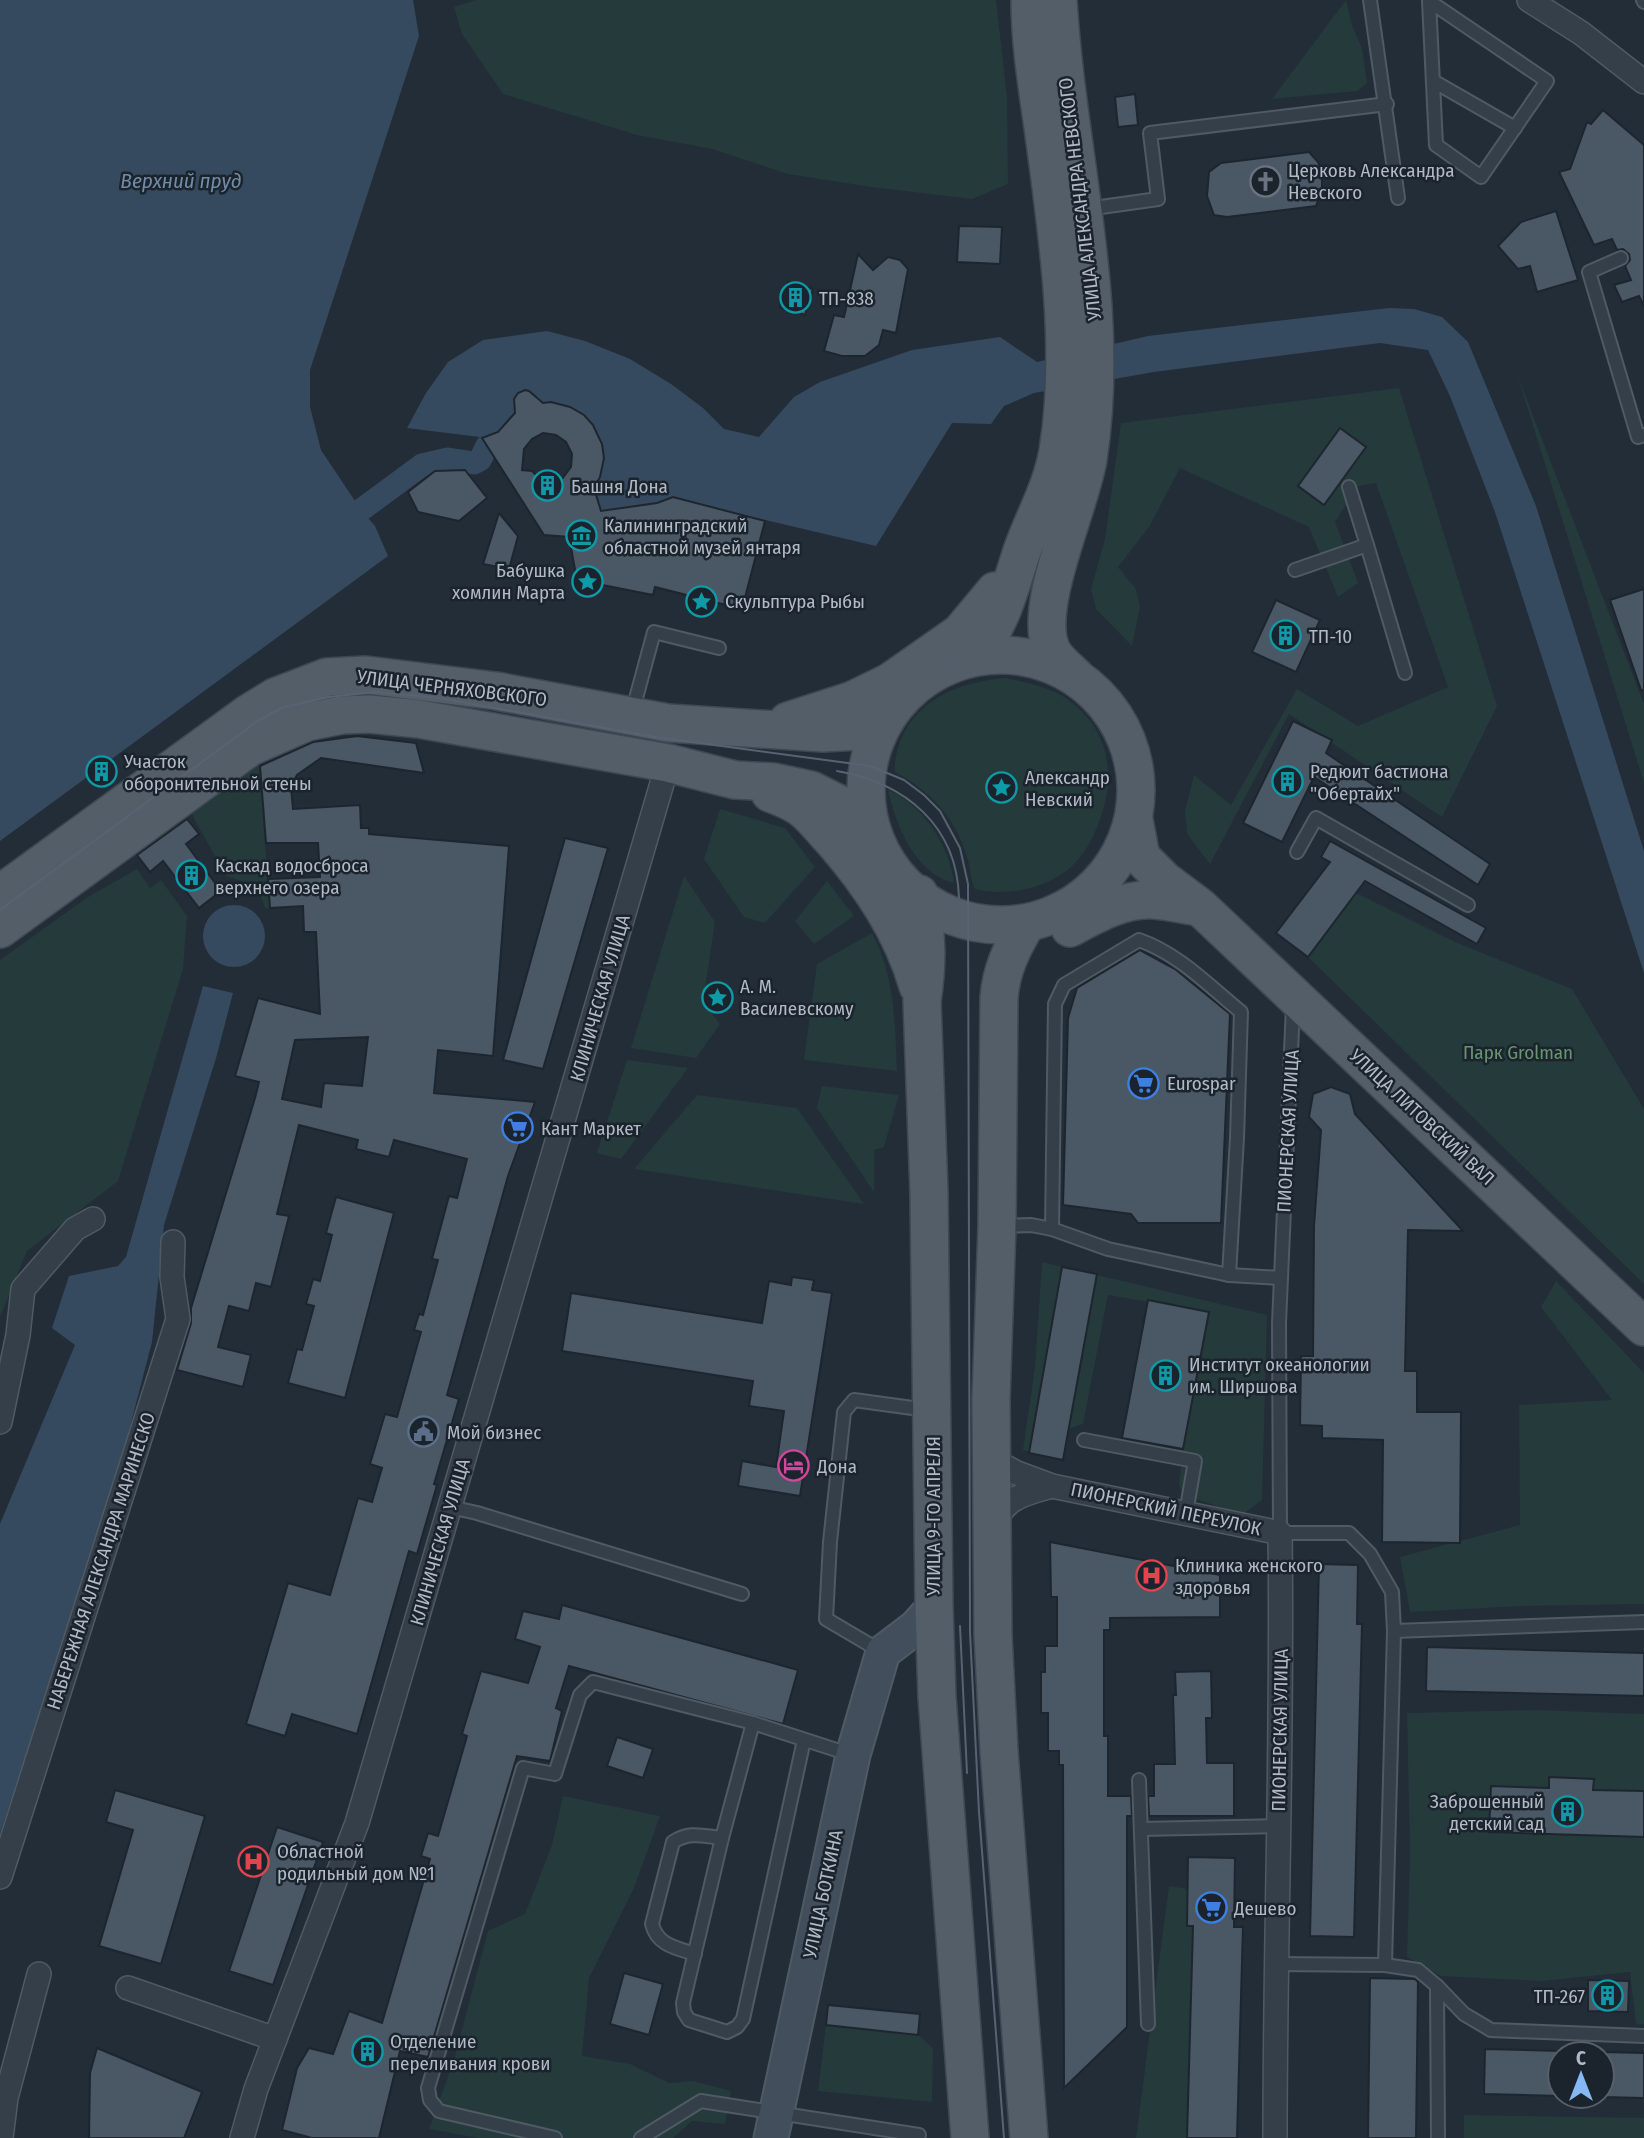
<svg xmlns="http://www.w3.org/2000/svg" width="1644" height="2138" viewBox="0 0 1644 2138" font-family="'Fira Sans Condensed',sans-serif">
  <rect width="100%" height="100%" fill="#222d38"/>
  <g fill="#253a3a">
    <polygon points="476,0 996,0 1007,97 1008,184 972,199 871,187 788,174 712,149 637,135 503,94 462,34 454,7"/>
    <polygon points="1346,0 1352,26 1362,48 1367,83 1357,91 1272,99"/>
    <polygon points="1517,374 1644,704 1644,783"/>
    <polygon points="1399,388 1497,706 1442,817 1289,714 1210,864 1187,834 1185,811 1194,775 1231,805 1297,689 1358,726 1448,687 1376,483 1358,486 1335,522 1358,583 1338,597 1309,527 1180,468 1149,527 1118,567 1136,589 1140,607 1132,646 1096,609 1091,589 1105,539 1121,423"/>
    <path d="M1006 678C1028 683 1053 687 1071 702 1111 733 1116 778 1099 822 1093 839 1084 855 1071 867 1046 889 1006 897 975 889 970 880 971 868 967 857 956 819 930 790 895 772 894 761 897 749 901 739 919 697 963 681 1006 678Z"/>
    <path d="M259 764 270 908H265C259 886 246 882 226 876L191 813Z"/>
    <path d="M888 790C922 804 950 846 954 883 914 873 896 825 888 790Z"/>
    <polygon points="720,809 785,828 815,867 765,923 744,917 704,859"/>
    <polygon points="137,869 150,888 161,880 187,916 183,969 118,1181 27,1251 0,1317 0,960 88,897"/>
    <polygon points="1324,869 1356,893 1455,942 1572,989 1644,1109 1644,1284 1308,957 1293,911"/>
    <polygon points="684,876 715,922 703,1002 720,1024 696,1058 631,1048"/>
    <polygon points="827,881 854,916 814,944 795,921"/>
    <path d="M872 933C895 976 895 1024 897 1071L804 1060 817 964Z"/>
    <polygon points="627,1060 688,1068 621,1159 597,1153"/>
    <polygon points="822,1086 899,1095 884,1147 874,1150 874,1192 817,1108"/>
    <polygon points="697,1095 797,1108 864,1204 634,1169"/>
    <polygon points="1042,1262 1267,1315 1262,1500 1242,1515 1182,1494 1179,1484 1183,1449 1209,1312 1108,1295 1083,1424 1061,1431 1054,1458 1023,1450 1035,1367"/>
    <polygon points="1556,1281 1644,1373 1644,1604 1521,1606 1410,1612 1400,1557 1520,1525 1519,1405 1612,1400 1541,1307"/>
    <polygon points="1535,1710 1644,1714 1644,2024 1636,2025 1630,1972 1542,1981 1441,1976 1407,1957 1410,1853 1407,1713"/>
    <polygon points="563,1796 660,1816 634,1888 589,1978 582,2056 630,2064 669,2083 693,2081 731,2091 725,2124 692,2121 673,2138 478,2138 429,2129 454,2060 488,1931 525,1914 552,1845"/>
    <polygon points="1169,1886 1188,1889 1187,1926 1193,1926 1187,2138 1136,2138"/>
    <polygon points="826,2025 918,2035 933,2048 932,2102 818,2091"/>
    <polygon points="1464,2115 1644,2118 1644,2138 1464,2138"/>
  </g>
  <g fill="#364a5f">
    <polygon points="0,0 413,0 419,36 310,370 310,407 321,450 361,510 375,526 388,556 0,841"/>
    <path d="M1389 308 1414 309 1442 317 1468 342 1536 506 1644 851V973L1495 512 1450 396 1428 350 1380 343 1154 372 1034 393 1004 406 991 424 952 423 876 546 672 498 657 503 601 511 594 488C619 441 588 400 536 404L525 390 518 393 514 399 519 410 509 418 496 439 407 428 426 393 448 362 483 340 547 331 585 341 630 359 671 384 703 408 724 429 759 437 794 397 820 382 912 350 1000 337 1037 362 1148 336Z"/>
    <circle cx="234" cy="936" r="31"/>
    <polygon points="203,986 233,993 216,1058 164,1225 152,1342 111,1500 0,1833 0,1524 75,1345 52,1328 69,1276 118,1266 126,1257"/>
  </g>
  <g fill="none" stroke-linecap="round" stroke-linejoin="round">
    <polyline stroke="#364a5f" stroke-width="23" points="361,510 422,465 448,459 474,463 480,460 487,446"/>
  </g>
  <g fill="#4a5764" stroke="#1d262f" stroke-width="2" fill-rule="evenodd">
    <polygon points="1135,94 1138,125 1118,127 1115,97"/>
    <polygon points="1603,110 1644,145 1644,306 1639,296 1622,302 1614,285 1631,280 1625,266 1630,260 1629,254 1623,249 1617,250 1612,239 1594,245 1559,172 1570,169 1587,122 1591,124"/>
    <polygon points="1309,152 1318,162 1322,173 1322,189 1316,206 1227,217 1214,215 1207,196 1209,172 1221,163"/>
    <polygon points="1556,211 1578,280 1537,292 1530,266 1518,269 1498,246 1521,222"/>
    <polygon points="959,226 1002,227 1000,264 957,262"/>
    <polygon points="858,254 873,270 888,257 900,260 908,269 896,333 883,330 879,345 865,356 842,356 824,351 834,315 844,317"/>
    <polygon points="788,282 813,289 805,315 780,307"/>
    <path d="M525 390 529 391 543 403 551 402 570 407 584 415 593 425 602 444 604 458 600 477 594 488 601 511 657 503 673 497 765 521 742 609 655 587 653 595 577 580 569 537 544 535 482 438 498 432 515 413 514 399 518 393ZM543 433 556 435 566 442 572 454 571 467 562 479 545 484 532 471 522 470 524 449 532 439Z"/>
    <polygon points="1340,428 1366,447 1324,505 1298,486"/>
    <polygon points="465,470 487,498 459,521 418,512 408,492 435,471"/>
    <polygon points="499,513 518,536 509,569 483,564"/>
    <polygon points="1644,589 1644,690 1641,690 1610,600"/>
    <polygon points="1276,600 1320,620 1296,672 1252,652"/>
    <polygon points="1293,721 1332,740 1326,753 1490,864 1478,885 1314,777 1282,842 1243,823"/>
    <path d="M357 736 416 743 424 773 321 758 297 775 291 787 293 809 360 805 361 828H369V834L509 846 493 1056 438 1050 434 1093 535 1102 508 1176 447 1395 459 1399 434 1484 437 1485 417 1554 409 1551 357 1734 292 1714 285 1736 246 1724 288 1583 330 1595 358 1498 372 1502 382 1468 370 1464 385 1414 397 1417 421 1332 414 1330 419 1314 423 1315 438 1260 432 1259 449 1196 457 1198 467 1159 394 1140 389 1157 356 1149 358 1140 299 1125 277 1214 289 1216 271 1287 256 1283 249 1311 229 1306 218 1347 251 1355 243 1387 177 1370 191 1323V1308L255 1098 259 1082 235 1076 258 998 320 1014 316 932H304L303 906 270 908 268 879 320 877 318 843H266L260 766 313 742ZM368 1037 362 1086 324 1083 321 1107 282 1099 295 1040Z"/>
    <polygon points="187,819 199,834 186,844 221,891 199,908 163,861 150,872 137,855"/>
    <polygon points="565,838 608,848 543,1069 503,1060"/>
    <polygon points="1330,841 1486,928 1477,944 1365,881 1308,957 1276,933 1330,862 1321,857"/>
    <polygon points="1140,950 1175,969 1230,1014 1221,1223 1138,1223 1131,1214 1063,1205 1068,1018 1077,988"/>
    <polygon points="1331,1087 1350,1094 1355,1114 1463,1231 1408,1230 1405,1371 1417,1371 1417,1412 1461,1412 1460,1543 1382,1542 1383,1440 1322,1438 1322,1426 1300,1425 1301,1356 1313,1356 1314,1226 1321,1130 1309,1117 1313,1094"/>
    <polygon points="336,1197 394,1213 345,1398 288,1383 297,1349 302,1350 314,1306 306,1304 313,1279 320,1281 332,1235 326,1233"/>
    <polygon points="1062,1267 1097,1274 1063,1460 1029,1453"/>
    <polygon points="792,1277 814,1280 812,1290 832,1293 800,1496 738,1486 742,1461 776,1467 784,1411 749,1406 753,1381 562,1351 571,1293 762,1323 769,1281 791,1285"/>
    <polygon points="1148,1300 1209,1312 1183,1449 1122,1438"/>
    <polygon points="1050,1542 1220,1575 1220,1617 1110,1618 1110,1630 1104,1630 1104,1736 1108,1736 1108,1796 1131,1796 1132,1816 1127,1816 1127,2027 1064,2088 1063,1765 1059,1765 1059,1751 1048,1751 1048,1713 1041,1713 1041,1672 1045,1672 1045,1646 1057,1646 1057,1597 1051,1597"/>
    <polygon points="1319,1564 1358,1565 1357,1624 1362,1624 1354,1937 1310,1936"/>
    <polygon points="562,1605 798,1670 783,1724 569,1666 556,1708 562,1711 550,1761 517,1756 428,2057 400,2051 379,2138 312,2138 282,2130 297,2068 309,2048 333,2054 349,2011 382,2023 430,1859 421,1856 428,1833 438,1836 467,1736 462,1734 481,1671 528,1683 540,1647 515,1639 523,1611 559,1619"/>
    <polygon points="1427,1647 1644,1653 1644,1696 1426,1691"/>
    <polygon points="1211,1671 1212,1718 1206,1718 1207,1763 1234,1763 1234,1816 1149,1816 1148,1796 1154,1796 1154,1764 1175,1764 1173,1695 1176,1695 1175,1672"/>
    <polygon points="617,1737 653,1749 643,1778 607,1766"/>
    <polygon points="1549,1777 1594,1779 1593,1790 1644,1791 1644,1837 1489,1832 1491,1786 1549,1788"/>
    <polygon points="115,1790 205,1816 161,1964 99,1946 133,1830 106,1822"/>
    <polygon points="277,1827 323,1842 273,1985 229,1971"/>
    <polygon points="1188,1857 1235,1858 1234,1927 1243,1927 1237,2138 1187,2138 1193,1926 1187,1926"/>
    <polygon points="624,1973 663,1984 649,2035 610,2024"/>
    <polygon points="1370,1978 1415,1979 1418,1982 1416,2138 1368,2138"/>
    <polygon points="1588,1980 1629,1981 1628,2012 1588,2011"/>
    <polygon points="828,2005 920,2014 918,2035 826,2025"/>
    <polygon points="97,2048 202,2092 184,2138 89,2138 90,2073"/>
    <polygon points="1485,2049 1560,2051 1560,2096 1484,2094"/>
    <polygon points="1602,2052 1644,2053 1644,2098 1602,2097"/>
  </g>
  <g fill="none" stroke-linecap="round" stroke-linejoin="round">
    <defs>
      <g id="lane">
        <polyline points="1370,0 1398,198"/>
        <polyline points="1643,0 1644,2"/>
        <polyline points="1429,1 1547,81 1481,177 1436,145 1429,1 1430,0"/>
        <polyline points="1433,81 1515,128"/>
        <polyline points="1101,207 1158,199 1150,133 1387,104"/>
        <polyline points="1621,258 1589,272 1638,437 1644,435"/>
        <polyline points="1349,487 1367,545"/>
        <polyline points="1295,570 1367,545 1405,673"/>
        <polyline points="632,713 654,632 719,648"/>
        <polyline points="1297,852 1316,818 1468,905"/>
        <polyline points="1293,1006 1279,1323 1280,1533 1349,1533 1370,1554 1392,1592 1394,1631 1385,1965"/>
        <polyline points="1001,1226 1031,1225 1052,1229 1108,1249 1229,1275 1281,1278"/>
        <path d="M1052 1229 1055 1004 1064 985 1139 940C1179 954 1209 986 1241 1012L1237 1138 1229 1275"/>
        <polyline points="1084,1440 1195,1461 1186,1513"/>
        <polyline points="450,1507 477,1513 742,1594"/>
        <polyline points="1394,1631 1644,1622"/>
        <polyline points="882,1652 826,1619 830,1542 844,1412 854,1400 927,1410"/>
        <polyline points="753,1723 722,1838 683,2003 684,2012 689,2020 727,2032 737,2027 743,2019 804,1740"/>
        <polyline points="1139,1780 1148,2024"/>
        <polyline points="1141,1829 1278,1826"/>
        <path d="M695 1954C676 1948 657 1945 652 1924L673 1842C689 1831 703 1836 722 1838"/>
        <polyline points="1276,1964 1385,1965 1418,1970 1437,1986 1464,2014 1491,2030 1644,2036"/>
        <polyline points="1437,1986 1438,2138"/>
        <polyline points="555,2138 439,2111 430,2100 428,2088 523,1768 555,1774 580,1695 593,1682 753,1723 852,1755"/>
        <polyline points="641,2138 701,2101 919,2135"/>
      </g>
      <g id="street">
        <polyline points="1529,0 1581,33 1644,82"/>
        <polyline points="0,1422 18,1335 23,1289 75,1229 93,1219"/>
        <path d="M990 1459 1017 1473 1052 1486 1280 1533C1283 1735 1275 1936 1275 2138"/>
        <path d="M993 1528C1003 1497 1024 1494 1052 1486"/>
        <polyline points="0,1877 178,1319 172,1277 173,1242"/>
        <polyline points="128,1988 275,2039"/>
        <polyline points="1,2138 6,2098 39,1974"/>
        <polyline points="242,2138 256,2089 357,1823 668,763"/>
      </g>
      <g id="secondary">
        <polyline points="883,1652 916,1627 934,1607"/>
        <polyline points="771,2138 853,1755 883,1652"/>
      </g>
      <g id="primary">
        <path d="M1058 0C1067 154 1112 304 1088 459 1080 508 1033 605 1051 649 1055 659 1067 668 1075 676"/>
        <circle cx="1001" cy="790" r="135"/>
        <path d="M974 657C1002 624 1009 590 1022 551 1034 517 1052 487 1058 451 1075 348 1057 230 1043 127 1037 85 1030 43 1030 0"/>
        <polyline points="788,721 853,700 890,682 960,633 995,591"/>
        <path d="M770 793C780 797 791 801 800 807 813 816 823 831 834 842 871 885 902 931 918 986"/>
        <polyline points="1134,820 1141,857 1164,880 1200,907 1644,1327"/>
        <polyline points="0,894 249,713 275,697 327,677 366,675 496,691 668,723 823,733 860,731 883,720"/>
        <path d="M919 894C927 932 928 962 922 1001L929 1193 934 1607 937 1697 970 2138"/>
        <path d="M1025 926C1011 950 1001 971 999 998L997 1226 991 1399 993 1635 999 1751 1029 2138"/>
        <path d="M1070 928C1096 914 1124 898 1154 900 1169 901 1184 905 1198 907"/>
        <polyline points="0,929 250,747 307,722 342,715 369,714 419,719 668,763 735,780 774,782 811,790 843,806 868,827"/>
      </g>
    </defs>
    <use href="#lane" stroke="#505a63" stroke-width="16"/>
    <use href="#street" stroke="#505a63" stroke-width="26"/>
    <use href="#secondary" stroke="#505a63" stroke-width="37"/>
    <use href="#primary" stroke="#3f4852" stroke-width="40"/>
    <use href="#lane" stroke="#353f49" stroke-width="12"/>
    <use href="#street" stroke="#353f49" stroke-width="23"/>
    <use href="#secondary" stroke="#434e5c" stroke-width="33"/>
    <use href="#primary" stroke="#535e69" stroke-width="37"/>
    <g stroke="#576370" stroke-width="2">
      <path d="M837 771C905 783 957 825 959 898"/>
      <polyline points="0,910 259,720 284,707 329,697 375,692 440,698 655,737 870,766 904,780 924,795 940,811 960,848 968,884 970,1632 979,1812 1004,2138"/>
      <polyline points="960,1626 967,1773"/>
    </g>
  </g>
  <defs>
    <symbol id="church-ring" viewBox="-11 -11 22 22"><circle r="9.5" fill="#1b242d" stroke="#6b7280" stroke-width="1.5"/><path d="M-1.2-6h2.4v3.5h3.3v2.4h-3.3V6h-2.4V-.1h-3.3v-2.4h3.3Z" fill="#6b7280"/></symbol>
    <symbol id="building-ring" viewBox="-11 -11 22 22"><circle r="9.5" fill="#1b242d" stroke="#0f9aa8" stroke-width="1.5"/><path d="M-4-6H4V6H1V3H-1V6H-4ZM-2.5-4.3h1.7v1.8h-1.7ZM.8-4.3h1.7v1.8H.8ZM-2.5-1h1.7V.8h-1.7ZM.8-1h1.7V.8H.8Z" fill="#0f9aa8"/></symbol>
    <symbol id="museum-ring" viewBox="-11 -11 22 22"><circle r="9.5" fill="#1b242d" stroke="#0f9aa8" stroke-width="1.5"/><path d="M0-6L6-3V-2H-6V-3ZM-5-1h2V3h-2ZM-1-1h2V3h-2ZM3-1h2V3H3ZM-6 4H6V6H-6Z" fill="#0f9aa8"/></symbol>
    <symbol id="sight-ring" viewBox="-11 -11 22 22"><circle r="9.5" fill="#1b242d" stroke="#0f9aa8" stroke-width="1.5"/><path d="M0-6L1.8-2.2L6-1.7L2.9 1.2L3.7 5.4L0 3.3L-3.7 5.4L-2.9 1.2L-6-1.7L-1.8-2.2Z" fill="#0f9aa8"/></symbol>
    <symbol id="supermarket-ring" viewBox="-11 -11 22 22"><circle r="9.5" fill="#1b242d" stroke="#3f7fe0" stroke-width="1.5"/><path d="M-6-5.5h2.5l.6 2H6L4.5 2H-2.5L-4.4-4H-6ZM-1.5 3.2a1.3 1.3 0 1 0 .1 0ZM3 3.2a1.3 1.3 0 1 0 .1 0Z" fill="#3f7fe0"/></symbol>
    <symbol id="civic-ring" viewBox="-11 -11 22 22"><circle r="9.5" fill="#1b242d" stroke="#5c6f8a" stroke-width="1.5"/><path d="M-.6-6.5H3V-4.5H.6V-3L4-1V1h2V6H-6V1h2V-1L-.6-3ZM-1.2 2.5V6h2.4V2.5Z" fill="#5c6f8a"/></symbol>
    <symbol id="hotel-ring" viewBox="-11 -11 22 22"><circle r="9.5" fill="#1b242d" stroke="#d1479c" stroke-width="1.5"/><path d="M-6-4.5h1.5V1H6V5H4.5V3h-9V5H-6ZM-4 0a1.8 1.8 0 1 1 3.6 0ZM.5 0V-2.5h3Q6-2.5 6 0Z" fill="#d1479c"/></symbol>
    <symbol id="hospital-ring" viewBox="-11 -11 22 22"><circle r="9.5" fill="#1b242d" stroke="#e0444e" stroke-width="1.5"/><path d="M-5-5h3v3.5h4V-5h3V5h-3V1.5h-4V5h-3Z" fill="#e0444e"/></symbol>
  </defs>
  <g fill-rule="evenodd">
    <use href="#church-ring" x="1248" y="164" width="35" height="35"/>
    <use href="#building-ring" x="778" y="280" width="35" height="35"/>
    <use href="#building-ring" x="530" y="468" width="35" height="35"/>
    <use href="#museum-ring" x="564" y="518" width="35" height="35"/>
    <use href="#sight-ring" x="570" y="564" width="35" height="35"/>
    <use href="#sight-ring" x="684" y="584" width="35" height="35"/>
    <use href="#building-ring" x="1268" y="618" width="35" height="35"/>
    <use href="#building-ring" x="84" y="754" width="35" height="35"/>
    <use href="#building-ring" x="1270" y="764" width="35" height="35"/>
    <use href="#sight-ring" x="984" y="770" width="35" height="35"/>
    <use href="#building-ring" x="174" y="858" width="35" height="35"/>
    <use href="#sight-ring" x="700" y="980" width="35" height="35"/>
    <use href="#supermarket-ring" x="1126" y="1066" width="35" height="35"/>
    <use href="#supermarket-ring" x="500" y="1110" width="35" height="35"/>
    <use href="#building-ring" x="1148" y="1358" width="35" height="35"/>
    <use href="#civic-ring" x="406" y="1414" width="35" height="35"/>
    <use href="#hotel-ring" x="776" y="1448" width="35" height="35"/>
    <use href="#hospital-ring" x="1134" y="1558" width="35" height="35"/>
    <use href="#building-ring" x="1550" y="1794" width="35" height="35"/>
    <use href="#hospital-ring" x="236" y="1844" width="35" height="35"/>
    <use href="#supermarket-ring" x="1194" y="1890" width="35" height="35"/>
    <use href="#building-ring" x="1590" y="1978" width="35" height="35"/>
    <use href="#building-ring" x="350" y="2034" width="35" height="35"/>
  </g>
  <g text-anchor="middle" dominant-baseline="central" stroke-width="5" stroke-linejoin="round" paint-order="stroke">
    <g font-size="19" fill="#b0bac5" stroke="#1b242d" text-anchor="start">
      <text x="1288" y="170">Церковь Александра<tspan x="1288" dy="22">Невского</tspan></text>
      <text x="819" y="298">ТП-838</text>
      <text x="571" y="486">Башня Дона</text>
      <text x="604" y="525">Калининградский<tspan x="604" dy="22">областной музей янтаря</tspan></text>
      <text x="565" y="570" text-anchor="end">Бабушка<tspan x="565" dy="22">хомлин Марта</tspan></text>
      <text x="725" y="601">Скульптура Рыбы</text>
      <text x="1309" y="636">ТП-10</text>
      <text x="124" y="761">Участок<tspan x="124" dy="22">оборонительной стены</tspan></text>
      <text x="1310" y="771">Редюит бастиона<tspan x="1310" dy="22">"Обертайх"</tspan></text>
      <text x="1025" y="777">Александр<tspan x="1025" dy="22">Невский</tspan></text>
      <text x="215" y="865">Каскад водосброса<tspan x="215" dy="22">верхнего озера</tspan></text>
      <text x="740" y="986">А. М.<tspan x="740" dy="22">Василевскому</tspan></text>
      <text x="1167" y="1083">Eurospar</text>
      <text x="541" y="1128">Кант Маркет</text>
      <text x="1189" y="1364">Институт океанологии<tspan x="1189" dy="22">им. Ширшова</tspan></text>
      <text x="447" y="1432">Мой бизнес</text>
      <text x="817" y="1466">Дона</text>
      <text x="1175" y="1565">Клиника женского<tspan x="1175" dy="22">здоровья</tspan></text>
      <text x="1544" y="1801" text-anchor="end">Заброшенный<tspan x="1544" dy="22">детский сад</tspan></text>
      <text x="277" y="1851">Областной<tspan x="277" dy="22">родильный дом №1</tspan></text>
      <text x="1234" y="1908">Дешево</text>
      <text x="1585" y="1996" text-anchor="end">ТП-267</text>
      <text x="390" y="2041">Отделение<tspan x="390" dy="22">переливания крови</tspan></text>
    </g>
    <g font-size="19" fill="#b0bac5" stroke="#1b242d">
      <text transform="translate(1080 199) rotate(-97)">УЛИЦА АЛЕКСАНДРА НЕВСКОГО</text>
      <text transform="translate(452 688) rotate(7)">УЛИЦА ЧЕРНЯХОВСКОГО</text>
      <text transform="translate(600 998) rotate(-74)">КЛИНИЧЕСКАЯ УЛИЦА</text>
      <text transform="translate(1422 1117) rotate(43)">УЛИЦА ЛИТОВСКИЙ ВАЛ</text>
      <text transform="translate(1288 1131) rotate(-87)">ПИОНЕРСКАЯ УЛИЦА</text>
      <text transform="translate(1166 1509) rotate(12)">ПИОНЕРСКИЙ ПЕРЕУЛОК</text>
      <text transform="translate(933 1516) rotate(-90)">УЛИЦА 9-ГО АПРЕЛЯ</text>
      <text transform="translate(440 1542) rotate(-74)">КЛИНИЧЕСКАЯ УЛИЦА</text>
      <text transform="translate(101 1561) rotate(-72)">НАБЕРЕЖНАЯ АЛЕКСАНДРА МАРИНЕСКО</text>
      <text transform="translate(1280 1730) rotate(-89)">ПИОНЕРСКАЯ УЛИЦА</text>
      <text transform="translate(823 1894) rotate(-78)">УЛИЦА БОТКИНА</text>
    </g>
    <g font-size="19" fill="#68956f" stroke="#1b242d">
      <text x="1518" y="1052">Парк Grolman</text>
    </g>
    <g font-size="21" font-style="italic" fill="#718ca8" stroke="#1b242d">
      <text x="181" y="181">Верхний пруд</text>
    </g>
  </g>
  <g transform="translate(1581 2075)"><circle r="33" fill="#1b242d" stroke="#57606a" stroke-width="2"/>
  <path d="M0-5L12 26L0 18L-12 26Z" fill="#86b8f4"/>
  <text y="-10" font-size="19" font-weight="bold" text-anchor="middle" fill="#b0bac5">С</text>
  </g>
</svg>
